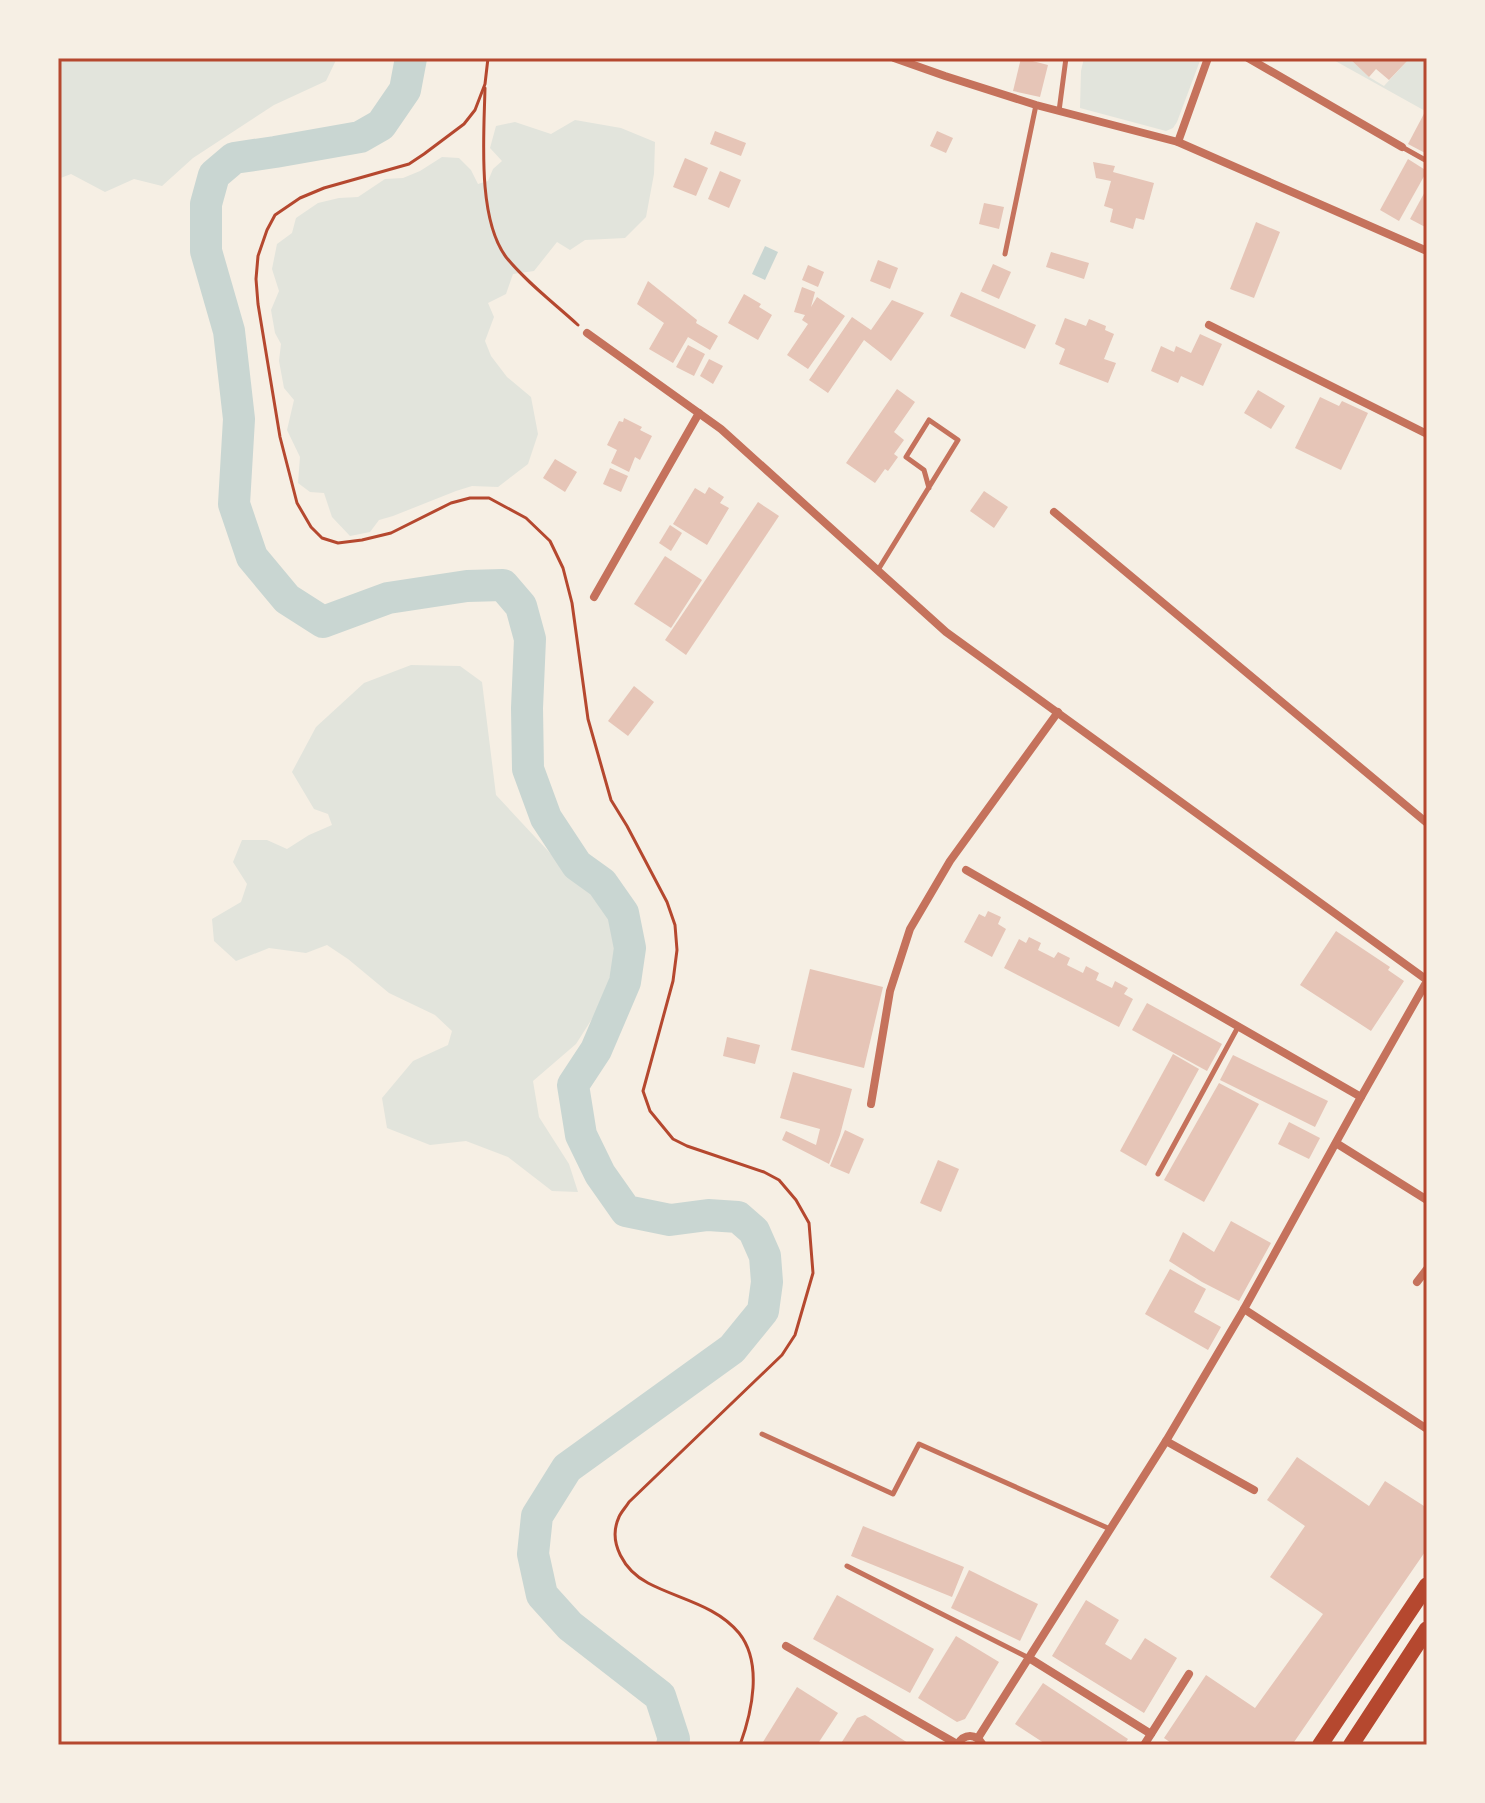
<svg xmlns="http://www.w3.org/2000/svg" width="1485" height="1803" viewBox="0 0 1485 1803" font-family="'IBM Plex Serif',serif">
  <rect width="100%" height="100%" fill="#f6efe4"/>
  <g fill="#e2e4dc">
    <polygon points="58,58 337,58 326,81 274,105 193,158 162,186 134,179 105,192 71,174 58,179"/>
    <polygon points="1084,58 1201,58 1177,122 1173,128 1166,131 1080,108 1081,71"/>
    <polygon points="1330,58 1349,58 1369,77 1384,86 1410,58 1427,58 1427,112"/>
    <polygon points="575,120 621,128 655,142 654,174 646,217 625,238 585,240 570,250 557,242 534,271 513,274 506,294 488,303 494,317 485,341 491,356 507,377 531,397 538,434 528,464 498,487 472,486 456,491 393,516 379,520 370,532 350,536 332,517 324,493 310,492 298,483 300,457 287,430 294,400 284,388 279,361 281,344 275,333 271,310 279,291 272,269 277,244 292,233 296,218 318,203 339,198 358,197 385,179 403,178 420,171 442,157 459,158 471,170 478,184 488,181 493,169 502,161 490,148 496,126 515,122 551,134"/>
    <polygon points="411,665 460,666 482,682 496,795 563,867 588,887 609,912 618,945 604,1000 576,1044 533,1081 539,1117 569,1164 578,1192 552,1191 508,1157 466,1141 430,1145 387,1128 382,1098 413,1061 448,1045 452,1031 435,1015 389,993 348,959 327,945 306,953 269,948 236,961 214,941 212,919 241,902 247,884 233,862 242,840 267,840 287,849 309,835 332,825 328,814 314,809 292,772 316,727 364,683"/>
  </g>
  <polygon fill="#c9d6d2" points="765,246 778,252 765,280 752,274"/>
  <g fill="none" stroke-linecap="round" stroke-linejoin="round">
    <polyline stroke="#c9d6d2" stroke-width="32" points="411,58 405,90 381,125 360,137 275,152 234,158 214,175 206,204 206,251 229,331 239,419 234,504 252,557 287,599 323,622 388,598 467,586 503,585 521,606 530,639 527,708 528,769 546,818 577,865 602,883 623,913 630,948 625,982 596,1050 573,1085 581,1135 600,1174 626,1211 670,1220 708,1215 738,1217 754,1231 765,1256 767,1282 763,1311 732,1349 567,1468 537,1516 533,1554 542,1595 570,1626 660,1696 674,1739 672,1745"/>
  </g>
  <g fill="#e6c5b7">
    <polygon points="1021,58 1048,65 1040,97 1013,91"/>
    <polygon points="1349,58 1410,58 1389,80 1376,69 1369,77"/>
    <polygon points="1427,108 1427,154 1408,144"/>
    <polygon points="715,131 746,143 741,156 710,144"/>
    <polygon points="937,131 953,138 946,153 930,146"/>
    <polygon points="685,158 708,168 696,196 673,187"/>
    <polygon points="1408,159 1427,171 1399,221 1380,210"/>
    <polygon points="1093,162 1115,166 1113,172 1154,183 1144,220 1136,218 1133,229 1110,222 1113,209 1104,206 1111,181 1096,178"/>
    <polygon points="720,171 741,180 729,208 708,199"/>
    <polygon points="1427,188 1427,228 1410,219"/>
    <polygon points="984,203 1004,207 999,229 979,224"/>
    <polygon points="1256,222 1280,232 1254,298 1230,289"/>
    <polygon points="1051,252 1089,263 1084,279 1046,267"/>
    <polygon points="878,260 898,268 890,289 870,281"/>
    <polygon points="993,264 1011,272 999,299 981,291"/>
    <polygon points="808,265 824,272 818,287 802,280"/>
    <polygon points="648,281 697,320 696,323 718,336 710,350 688,337 673,363 649,349 664,323 637,304"/>
    <polygon points="802,287 815,292 811,307 817,297 845,316 808,369 787,355 808,324 802,320 805,315 794,312"/>
    <polygon points="961,292 1036,325 1025,349 950,316"/>
    <polygon points="744,294 761,304 759,307 772,315 758,340 728,323"/>
    <polygon points="892,300 924,313 891,361 864,340 828,393 809,380 852,317 871,330"/>
    <polygon points="1065,318 1086,326 1089,319 1106,326 1105,330 1114,334 1104,359 1116,363 1108,383 1059,364 1065,349 1055,344"/>
    <polygon points="1200,334 1222,344 1203,386 1181,376 1178,383 1151,371 1161,346 1174,352 1176,346 1191,353"/>
    <polygon points="688,345 705,354 694,376 676,367"/>
    <polygon points="709,359 723,366 713,384 700,376"/>
    <polygon points="897,389 915,402 894,432 904,440 894,454 898,457 888,471 885,469 875,483 846,463"/>
    <polygon points="1258,390 1285,406 1271,429 1244,413"/>
    <polygon points="1320,397 1339,406 1342,401 1368,413 1341,470 1295,448"/>
    <polygon points="624,418 642,427 640,430 652,436 640,460 635,457 629,472 611,463 617,450 607,445 619,421 623,422"/>
    <polygon points="555,459 577,472 565,492 543,478"/>
    <polygon points="610,468 628,476 621,492 603,484"/>
    <polygon points="709,487 724,497 720,503 729,508 707,545 673,524 695,488 705,494"/>
    <polygon points="984,491 1008,507 994,528 970,511"/>
    <polygon points="758,502 779,516 686,655 665,640"/>
    <polygon points="670,525 682,533 671,551 659,543"/>
    <polygon points="665,556 702,580 671,628 634,604"/>
    <polygon points="634,686 654,702 628,736 608,721"/>
    <polygon points="988,911 1001,917 998,924 1006,929 992,957 964,942 979,914 985,917"/>
    <polygon points="1336,931 1390,967 1388,970 1404,981 1371,1031 1300,985"/>
    <polygon points="1029,937 1041,943 1038,950 1054,958 1058,952 1070,958 1067,965 1083,973 1086,966 1099,973 1096,980 1112,988 1115,981 1128,988 1124,994 1133,999 1119,1027 1004,968 1019,939 1026,943"/>
    <polygon points="810,969 883,987 864,1068 791,1050"/>
    <polygon points="1147,1003 1222,1044 1207,1071 1132,1030"/>
    <polygon points="727,1037 760,1045 755,1064 723,1056"/>
    <polygon points="1173,1054 1199,1069 1146,1166 1120,1151"/>
    <polygon points="1233,1055 1328,1101 1315,1127 1220,1080"/>
    <polygon points="793,1072 852,1089 840,1135 829,1164 782,1140 786,1131 816,1145 820,1129 780,1118"/>
    <polygon points="1219,1083 1259,1104 1204,1202 1164,1180"/>
    <polygon points="1289,1122 1320,1138 1309,1159 1278,1144"/>
    <polygon points="845,1130 864,1139 849,1174 830,1166"/>
    <polygon points="938,1160 959,1169 941,1212 920,1203"/>
    <polygon points="1231,1221 1271,1243 1239,1301 1202,1282 1169,1261 1183,1232 1214,1252"/>
    <polygon points="1170,1269 1206,1289 1194,1312 1221,1327 1208,1350 1145,1314"/>
    <polygon points="1297,1457 1369,1506 1385,1481 1424,1506 1427,1503 1427,1549 1292,1745 1174,1745 1164,1738 1206,1675 1255,1708 1323,1614 1270,1577 1305,1526 1267,1500"/>
    <polygon points="863,1526 964,1567 952,1597 851,1556"/>
    <polygon points="969,1570 1038,1604 1020,1641 951,1608"/>
    <polygon points="837,1595 934,1649 910,1693 813,1639"/>
    <polygon points="1086,1600 1119,1620 1105,1644 1131,1660 1145,1638 1177,1658 1144,1713 1052,1656"/>
    <polygon points="956,1636 999,1662 965,1719 957,1722 918,1698"/>
    <polygon points="1043,1683 1128,1739 1124,1745 1047,1745 1015,1724"/>
    <polygon points="797,1687 838,1713 817,1745 761,1745"/>
    <polygon points="865,1715 911,1745 840,1745 857,1718"/>
  </g>
  <g fill="none" stroke-linecap="round" stroke-linejoin="round">
    <g stroke="#b5482f" stroke-width="3">
      <path d="M488 58 485 84 475 110 464 124 424 154 409 164 324 188 300 198 275 215 267 230 258 256 256 279 258 304 280 437 297 503 311 527 322 538 338 543 362 540 391 533 451 503 470 498H489L526 518 550 541 563 568 572 603 588 719 611 800 627 826 667 902 675 925 677 950 673 981 643 1091 650 1111 673 1139 687 1146 764 1172 779 1180 796 1200 809 1223 813 1273 795 1335 782 1355 629 1502C626 1507 621 1512 619 1517 607 1543 625 1571 648 1583 678 1599 716 1605 739 1633 763 1663 752 1712 740 1745"/>
      <path d="M485 88C484 135 477 218 506 257 526 282 554 303 578 325"/>
    </g>
    <g stroke="#c5725c" stroke-width="5">
      <polyline points="1059,111 1066,58"/>
      <polyline points="1402,147 1427,161"/>
      <polyline points="1005,254 1036,105"/>
      <polyline points="878,570 958,440 929,420 906,457 924,470 929,488"/>
      <polyline points="1158,1174 1238,1027"/>
      <polyline points="762,1434 893,1494 919,1444 1110,1529"/>
      <polyline points="847,1566 1029,1658"/>
    </g>
    <g stroke="#c5725c" stroke-width="8">
      <polyline points="894,58 945,76 1036,105 1178,142 1427,251"/>
      <polyline points="1248,58 1402,147"/>
      <polyline points="1178,142 1208,58"/>
      <polyline points="1209,325 1427,434"/>
      <polyline points="587,333 721,429 946,632 1427,980"/>
      <polyline points="1054,512 1427,823"/>
      <polyline points="594,597 699,413"/>
      <polyline points="966,870 1361,1097"/>
      <polyline points="871,1104 890,991 910,929 950,861 1058,712"/>
      <polyline points="1336,1143 1427,1200"/>
      <polyline points="1417,1282 1427,1269"/>
      <polyline points="1244,1309 1427,1429"/>
      <polyline points="1166,1441 1254,1490"/>
      <polyline points="786,1646 957,1744"/>
      <polyline points="1029,1658 1151,1734"/>
      <polyline points="978,1738 1166,1441 1244,1309 1361,1097 1427,981"/>
      <path d="M957 1745C964 1733 976 1733 983 1745"/>
      <polyline points="1144,1745 1189,1674"/>
    </g>
    <g stroke="#b5482f" stroke-width="16">
      <polyline points="1320,1745 1427,1585"/>
      <polyline points="1351,1745 1427,1629"/>
    </g>
  </g>
  <rect width="1485" height="1803" fill="none" stroke="#f6efe4" stroke-width="120"/>
  <rect x="60" y="60" width="1365" height="1683" fill="none" stroke="#b5482f" stroke-width="3"/>
</svg>
